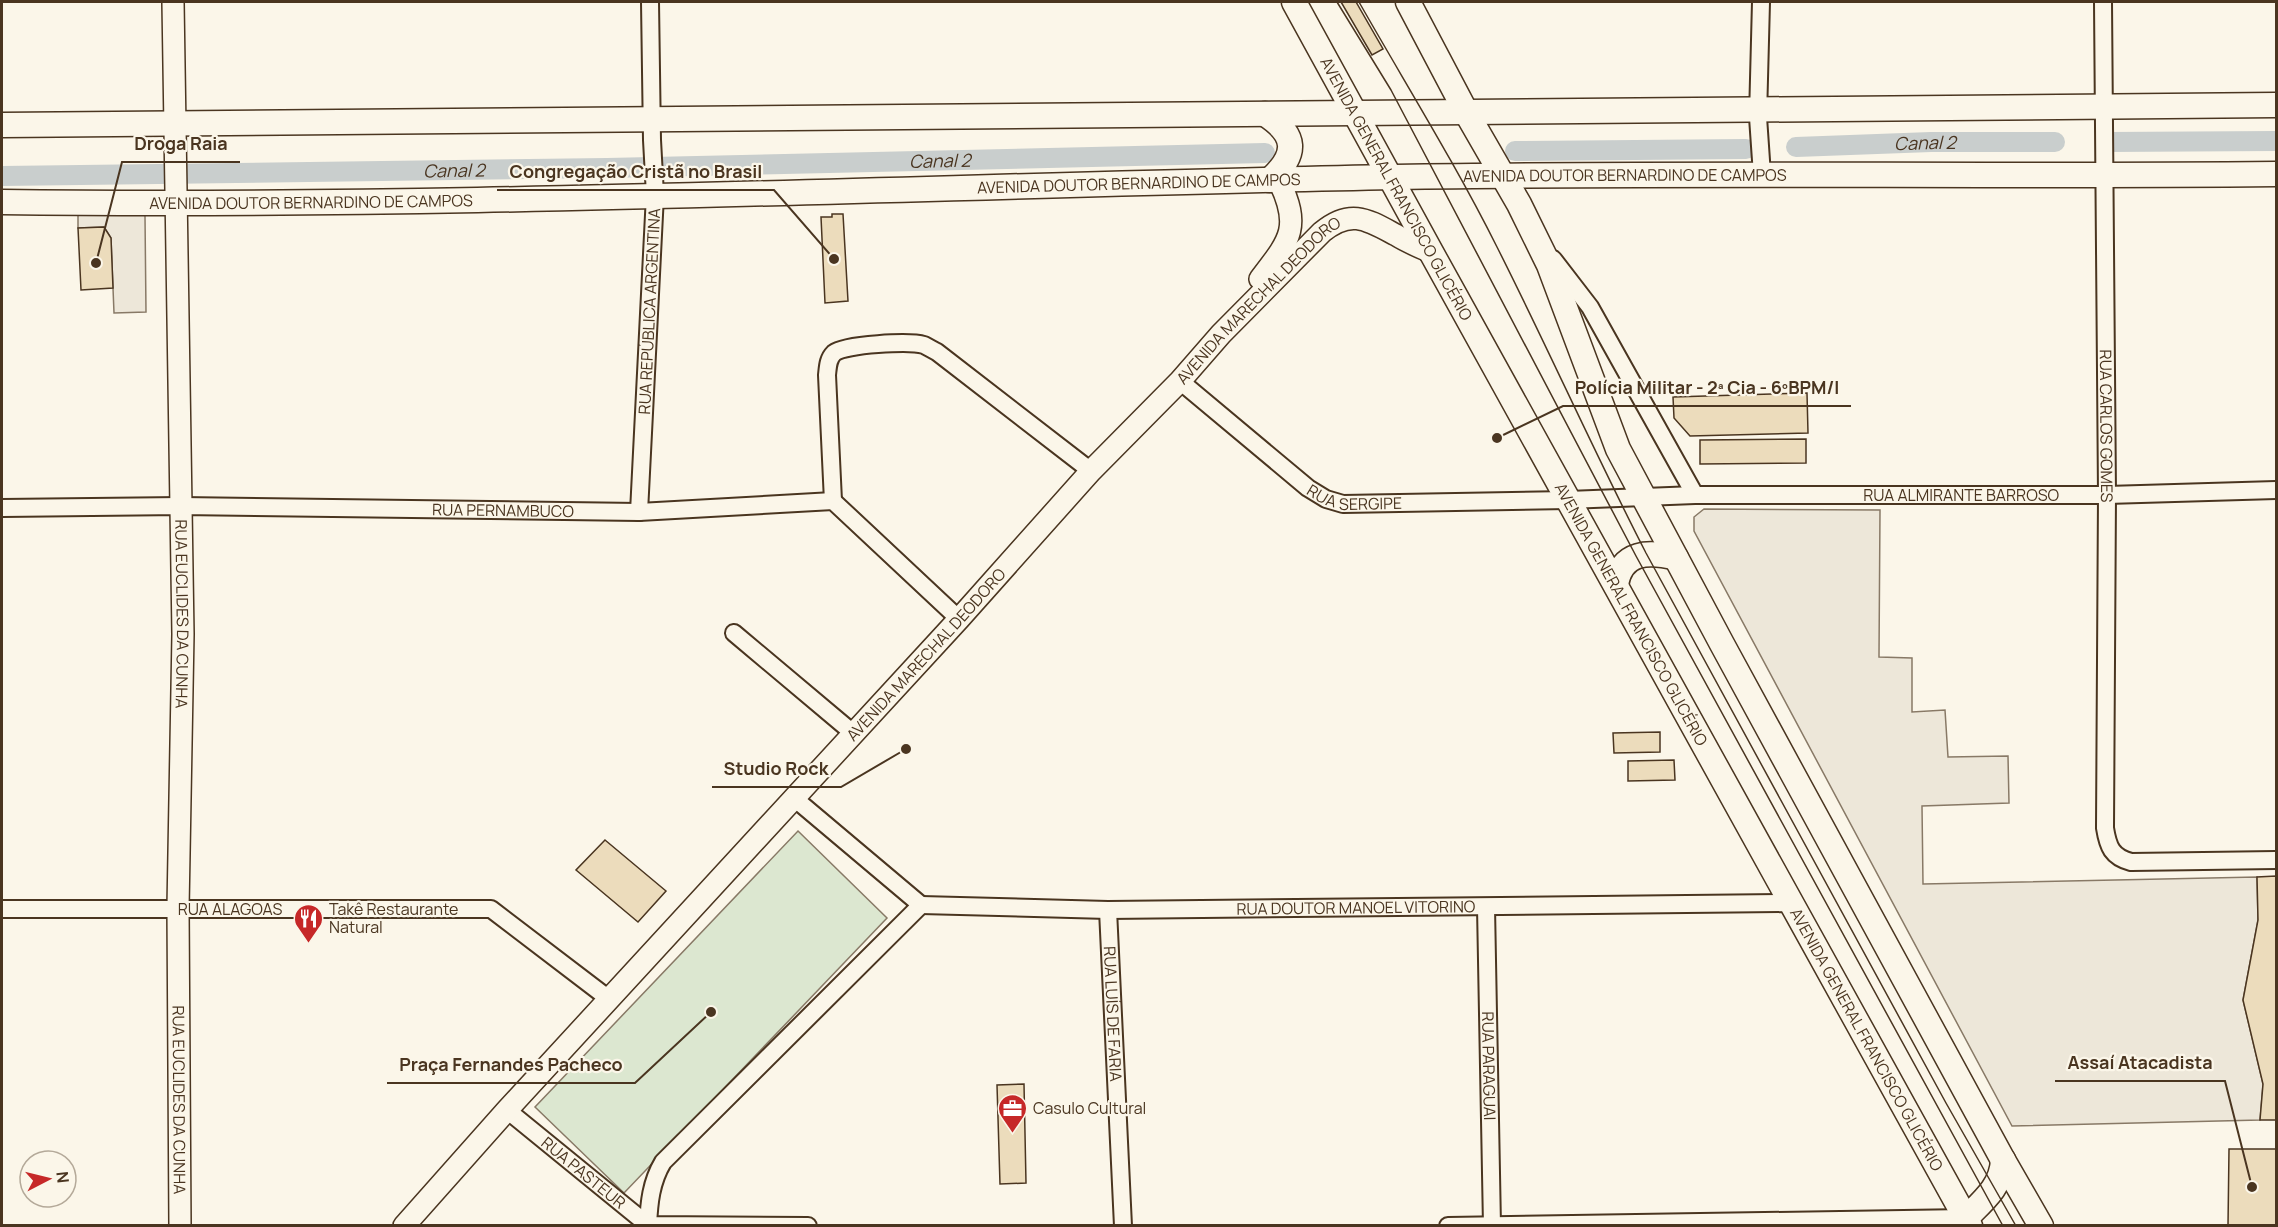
<svg xmlns="http://www.w3.org/2000/svg" width="2278" height="1227" viewBox="0 0 2278 1227" font-family="Manrope,sans-serif">
  <rect width="100%" height="100%" fill="#fbf6e9"/>
  <polygon fill="#dce7d0" stroke="#887966" stroke-width="1.5" points="798,831 887,918 624,1193 535,1107"/>
  <g fill="#ede7d9" stroke="#887966" stroke-width="1.5">
    <polygon points="134,208 145,216 146,312 114,313 111,238 104,227 78,228 78,209"/>
    <polygon points="1704,509 1880,510 1879,657 1912,658 1912,712 1945,710 1948,757 2008,756 2009,803 1922,806 1923,884 2257,877 2258,920 2243,1000 2263,1084 2260,1120 2012,1126 1694,531 1694,517"/>
  </g>
  <g fill="none" stroke-linecap="round" stroke-linejoin="round">
    <g stroke="#c9cecd" stroke-width="20">
      <polyline points="2108,142 2276,141"/>
      <path id="s1" d="M1796 147 1931 142H2055"/>
      <polyline points="1515,151 1746,149"/>
      <path id="s2" d="M2 176 607 168 1265 153"/>
    </g>
  </g>
  <g fill="#ecdcbc" stroke="#4a3520" stroke-width="1.5">
    <polygon points="1341,2 1356,2 1383,49 1372,55"/>
    <polygon points="832,214 843,214 848,301 825,303 821,217 832,217"/>
    <polygon points="104,227 111,238 113,288 81,290 78,228"/>
    <polygon points="1807,393 1808,433 1690,436 1674,418 1673,397"/>
    <polygon points="1806,439 1806,463 1700,464 1700,440"/>
    <polygon points="1660,732 1660,752 1614,753 1613,733"/>
    <polygon points="1674,760 1675,780 1628,781 1628,761"/>
    <polygon points="605,840 666,891 638,922 576,870"/>
    <polygon points="2276,876 2276,1120 2260,1120 2263,1084 2243,1000 2258,920 2257,877"/>
    <polygon points="1024,1084 1026,1183 1000,1184 997,1085"/>
    <polygon points="2229,1149 2276,1149 2276,1226 2228,1226"/>
  </g>
  <g fill="none" stroke-linecap="round" stroke-linejoin="round">
    <defs>
      <g id="minor">
        <polyline points="1761,2 1758,117 1762,175"/>
        <path id="s3" d="M2103 2 2107 495 2105 828C2108 847 2112 857 2131 862L2276 860"/>
        <polyline points="1553,259 1590,307 1695,495"/>
        <path id="s4" d="M1180 381 1308 488 1326 499 1343 504 1568 500 1695 495H2107L2276 490"/>
        <path d="M833 501 827 375C828 366 828 359 834 353 845 344 910 341 924 345 928 347 933 350 937 352L1091 471"/>
        <path id="s5" d="M2 508 181 506 639 512 833 501 959 619"/>
        <path id="s6" d="M639 512 655 195 652 140 650 2"/>
        <polyline points="734,633 853,733"/>
        <path id="s7" d="M921 905 1108 910 1792 903"/>
        <path id="s8" d="M1486 907 1492 1226"/>
        <path id="s9" d="M2 909H491L609 999"/>
        <path id="s10" d="M1108 910 1123 1226"/>
        <path id="s11" d="M507 1110 648 1225 808 1226"/>
        <path d="M648 1226C649 1203 651 1182 663 1162L921 905 794 798"/>
        <polyline points="1448,1226 1966,1218"/>
      </g>
      <g id="tertiary">
        <path id="s12" d="M173 2 183 634 178 908 180 1226"/>
        <path d="M1260 279C1289 241 1302 228 1279 181"/>
        <path id="s13" d="M404 1226 507 1110 959 619 1091 471 1180 381 1221 334 1322 232C1351 208 1368 220 1396 235 1407 242 1419 247 1431 252"/>
      </g>
      <g id="secondary">
        <path id="s14" d="M1294 2 1431 252 1970 1226"/>
        <polyline points="1408,2 1466,112 1519,204 1549,265 1618,449 1722,644 2003,1160 2041,1226"/>
        <path d="M1265 114C1297 135 1298 154 1270 180"/>
        <polyline points="2,125 2276,105"/>
        <path id="s15" d="M2 202C466 208 931 186 1396 177 1690 172 1983 177 2276 174"/>
        <path d="M1616 585C1621 551 1649 551 1676 558"/>
        <path d="M1966 1218C1983 1201 2002 1186 2003 1160"/>
      </g>
    </defs>
    <use href="#minor" stroke="#4a3520" stroke-width="20"/>
    <use href="#tertiary" stroke="#4a3520" stroke-width="24"/>
    <use href="#secondary" stroke="#4a3520" stroke-width="27"/>
    <use href="#minor" stroke="#fbf6e9" stroke-width="16"/>
    <use href="#tertiary" stroke="#fbf6e9" stroke-width="21"/>
    <use href="#secondary" stroke="#fbf6e9" stroke-width="24"/>
    <g stroke="#4a3520" stroke-width="1.5">
      <polyline points="1337,2 1391,90 1636,556 2003,1226"/>
      <path d="M1359 2C1405 83 1455 163 1497 247 1548 348 1594 452 1646 553L1946 1103 2016 1226"/>
    </g>
  </g>
  <defs>
    <symbol id="restaurant-pin" viewBox="-11 -11 22 30"><path d="M0 17L-7.5 6A9.5 9.5 0 1 1 7.5 6Z" fill="#c62828" stroke="#fbf6e9"/><path d="M-5-6h1v4h1v-4h1v4h1v-4h1v5L-1.5 .5V6h-2V.5L-5-1ZM5-6V6H3V1.5H1.5Q1.5-4 5-6Z" fill="#fff"/></symbol>
    <symbol id="office-pin" viewBox="-11 -11 22 30"><path d="M0 17L-7.5 6A9.5 9.5 0 1 1 7.5 6Z" fill="#c62828" stroke="#fbf6e9"/><path d="M-6-3h4V-5.5h4V-3h4V5H-6ZM-1-4.5V-3h2v-1.5ZM-6 0V1H6V0Z" fill="#fff"/></symbol>
  </defs>
  <g fill-rule="evenodd">
    <use href="#restaurant-pin" x="292" y="902" width="33" height="45"/>
    <use href="#office-pin" x="996" y="1092" width="33" height="45"/>
  </g>
  <g text-anchor="middle" dominant-baseline="central" stroke-width="4.5" stroke-linejoin="round" paint-order="stroke">
    <g font-size="16" fill="#4a3520" stroke="#fbf6e9">
      <text stroke="none"><textPath href="#s15" startOffset="1623">AVENIDA DOUTOR BERNARDINO DE CAMPOS</textPath></text>
      <text stroke="none"><textPath href="#s15" startOffset="1137">AVENIDA DOUTOR BERNARDINO DE CAMPOS</textPath></text>
      <text stroke="none"><textPath href="#s14" startOffset="213">AVENIDA GENERAL FRANCISCO GLICÉRIO</textPath></text>
      <text stroke="none"><textPath href="#s15" startOffset="309">AVENIDA DOUTOR BERNARDINO DE CAMPOS</textPath></text>
      <text stroke="none"><textPath href="#s13" startOffset="1260">AVENIDA MARECHAL DEODORO</textPath></text>
      <text stroke="none"><textPath href="#s6" startOffset="201">RUA REPÚBLICA ARGENTINA</textPath></text>
      <text stroke="none"><textPath href="#s3" startOffset="424">RUA CARLOS GOMES</textPath></text>
      <text stroke="none"><textPath href="#s4" startOffset="216">RUA SERGIPE</textPath></text>
      <text stroke="none"><textPath href="#s4" startOffset="824">RUA ALMIRANTE BARROSO</textPath></text>
      <text stroke="none"><textPath href="#s5" startOffset="501">RUA PERNAMBUCO</textPath></text>
      <text stroke="none"><textPath href="#s12" startOffset="612">RUA EUCLIDES DA CUNHA</textPath></text>
      <text stroke="none"><textPath href="#s14" startOffset="699">AVENIDA GENERAL FRANCISCO GLICÉRIO</textPath></text>
      <text stroke="none"><textPath href="#s13" startOffset="774">AVENIDA MARECHAL DEODORO</textPath></text>
      <text stroke="none"><textPath href="#s9" startOffset="228">RUA ALAGOAS</textPath></text>
      <text stroke="none"><textPath href="#s7" startOffset="435">RUA DOUTOR MANOEL VITORINO</textPath></text>
      <text stroke="none"><textPath href="#s10" startOffset="104">RUA LUÍS DE FARIA</textPath></text>
      <text stroke="none"><textPath href="#s14" startOffset="1185">AVENIDA GENERAL FRANCISCO GLICÉRIO</textPath></text>
      <text stroke="none"><textPath href="#s8" startOffset="159">RUA PARAGUAI</textPath></text>
      <text stroke="none"><textPath href="#s12" startOffset="1098">RUA EUCLIDES DA CUNHA</textPath></text>
      <text stroke="none"><textPath href="#s11" startOffset="99">RUA PASTEUR</textPath></text>
    </g>
    <g font-size="16" fill="#4a3520" stroke="#fbf6e9" text-anchor="start">
      <text x="329" y="909">Takê Restaurante<tspan x="329" dy="18">Natural</tspan></text>
      <text x="1033" y="1108">Casulo Cultural</text>
    </g>
    <g font-size="18" font-style="italic" fill="#4a3520" stroke="#fbf6e9">
      <text stroke="none"><textPath href="#s1" startOffset="129">Canal 2</textPath></text>
      <text stroke="none"><textPath href="#s2" startOffset="938">Canal 2</textPath></text>
      <text stroke="none"><textPath href="#s2" startOffset="452">Canal 2</textPath></text>
    </g>
  </g>
  <path fill="none" stroke="#4a3520" stroke-width="2" d="M96 263L122 162H240M834 259L774 190H497M1497 438L1563 406H1851M906 749L841 787H712M2252 1187L2225 1081H2055M711 1012L635 1083H387"/>
  <g fill="#4a3520" stroke="#fbf6e9" stroke-width="2">
    <circle cx="96" cy="263" r="6"/>
    <circle cx="834" cy="259" r="6"/>
    <circle cx="1497" cy="438" r="6"/>
    <circle cx="906" cy="749" r="6"/>
    <circle cx="2252" cy="1187" r="6"/>
    <circle cx="711" cy="1012" r="6"/>
  </g>
  <g font-size="18" text-anchor="middle" font-weight="bold" fill="#4a3520" stroke="#fbf6e9" stroke-width="4.5" stroke-linejoin="round" paint-order="stroke">
    <text x="181" y="150">Droga Raia</text>
    <text x="636" y="178">Congregação Cristã no Brasil</text>
    <text x="1707" y="394">Polícia Militar - 2ª Cia - 6ºBPM/I</text>
    <text x="776" y="775">Studio Rock</text>
    <text x="2140" y="1069">Assaí Atacadista</text>
    <text x="511" y="1071">Praça Fernandes Pacheco</text>
  </g>
  <rect width="2278" height="1227" fill="none" stroke="#4a3520" stroke-width="6"/>
  <g transform="translate(48 1179) rotate(83)"><circle r="28" fill="#fbf6e9" stroke="#b4a999" stroke-width="1.5"/>
  <path d="M0-4.5L10 22L0 15L-10 22Z" fill="#c62828"/>
  <text y="-9" font-size="16" font-weight="bold" text-anchor="middle" fill="#4a3520">N</text>
  </g>
</svg>
